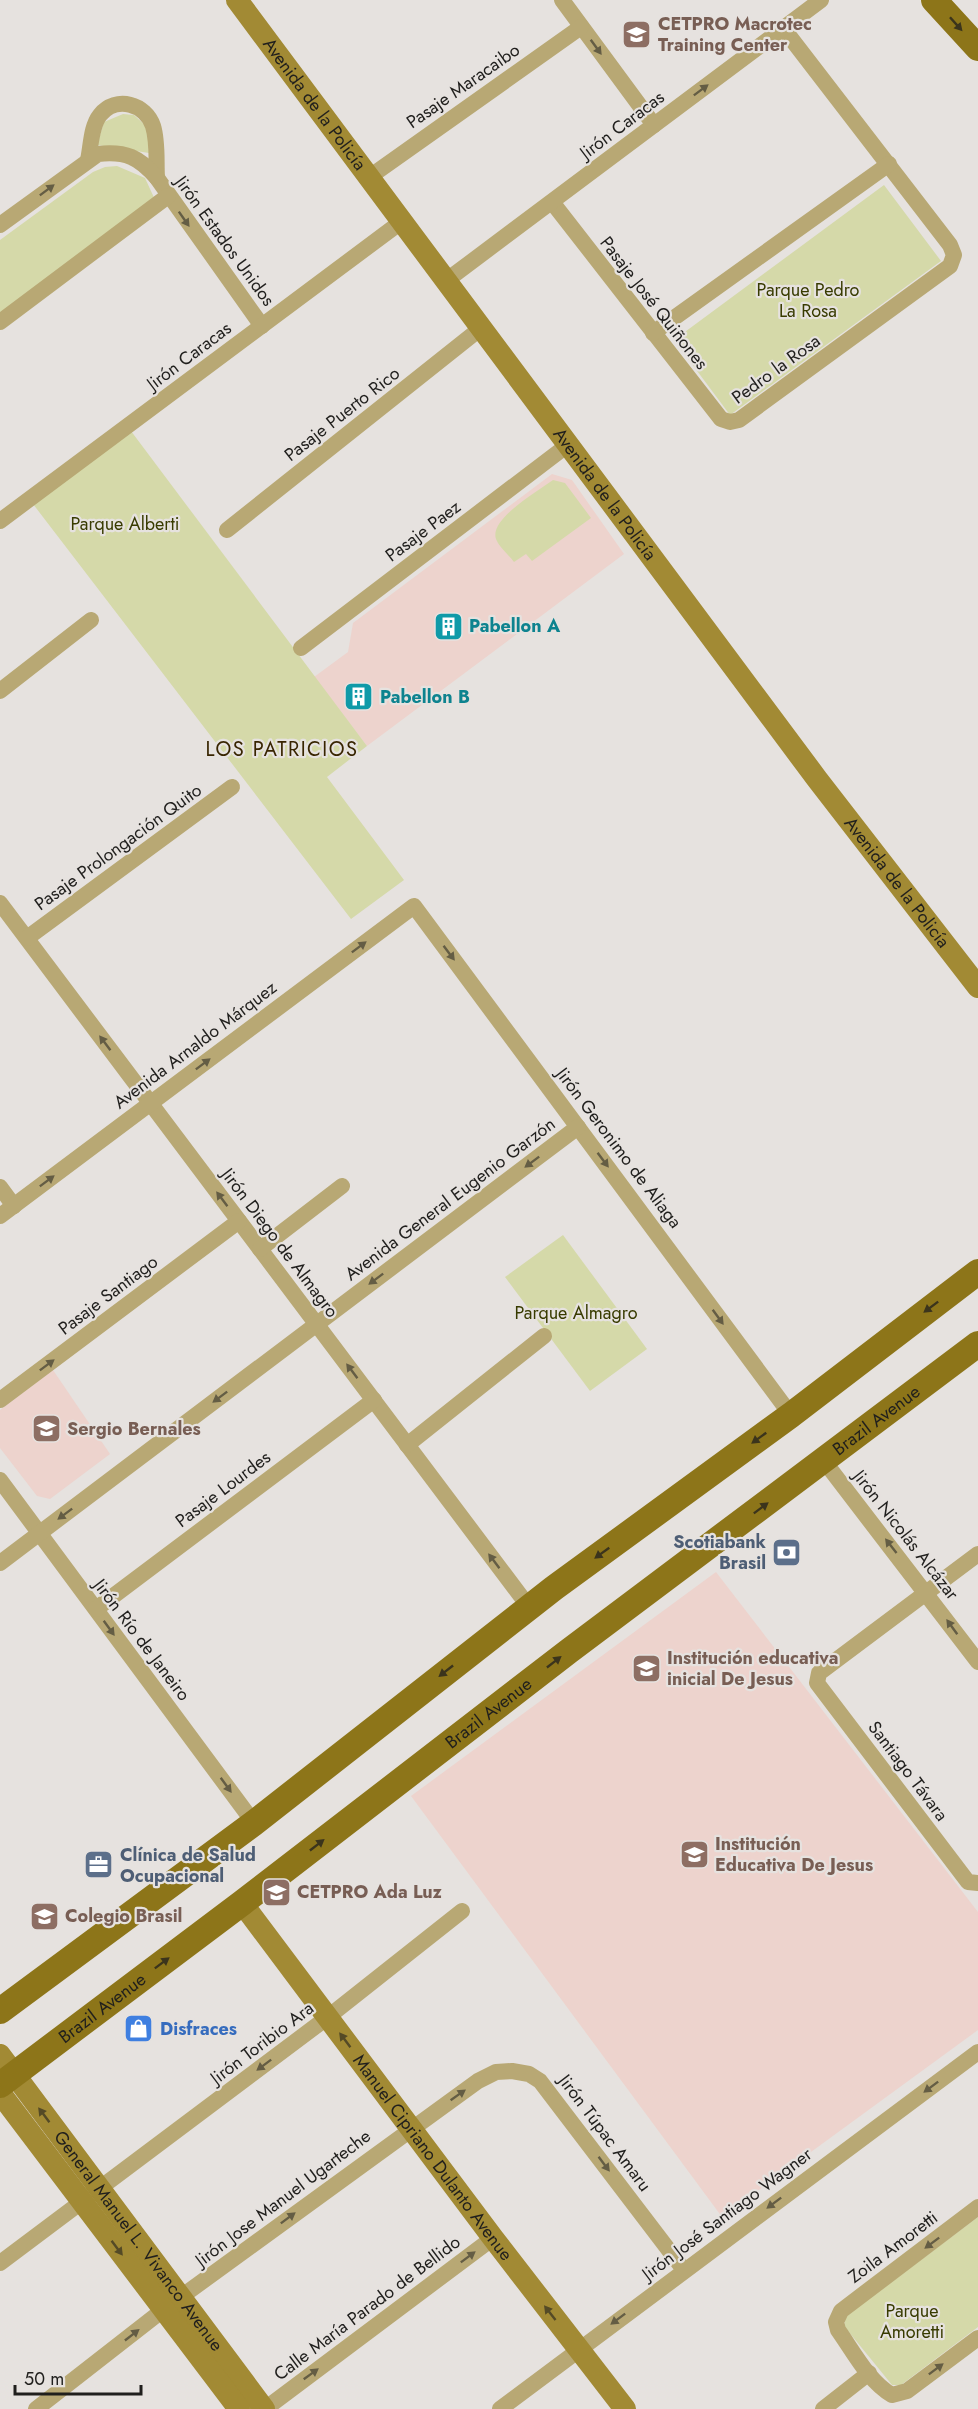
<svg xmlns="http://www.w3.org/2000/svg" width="978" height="2409" viewBox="0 0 978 2409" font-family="Jost,sans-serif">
  <rect width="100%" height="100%" fill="#e6e2df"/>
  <g fill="#edd3cd">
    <polygon points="552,474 572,480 624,554 367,746 314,677 348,652 353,623"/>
    <polygon points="53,1370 110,1454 50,1499 37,1496 0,1448 0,1410"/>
    <polygon points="716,1572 978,1912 978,2030 722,2217 411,1796"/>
  </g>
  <g fill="#d5d9a9">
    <polygon points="123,114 134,115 147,127 149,153 97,145 104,122"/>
    <polygon points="117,166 145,178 156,202 0,320 0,240 93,172 105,167"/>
    <polygon points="884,185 941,261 730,415 674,340"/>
    <polygon points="131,431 367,746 327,777 404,880 351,919 33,504"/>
    <path d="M553 480 565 483 591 518 532 561 526 554 514 562C509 555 499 547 496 539 489 519 538 491 553 480Z"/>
    <polygon points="563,1235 647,1349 590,1391 505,1277"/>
    <polygon points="978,2217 978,2327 901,2385 892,2385 844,2326 846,2316"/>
  </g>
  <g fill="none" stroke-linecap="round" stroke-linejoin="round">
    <g stroke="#b8a874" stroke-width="16">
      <polyline points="562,0 654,125"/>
      <path d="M88 160C91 146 91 126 100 115 116 95 146 104 153 126 158 142 156 161 157 178"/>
      <polyline points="368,178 581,27"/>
      <polyline points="552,202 721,419 730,422 739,420 950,266 954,255 950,245 783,28"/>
      <path d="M0 225 98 154C126 151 139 157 157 178L262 326"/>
      <polyline points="447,280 821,0"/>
      <polyline points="0,322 168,196"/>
      <polyline points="653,333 889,164"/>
      <polyline points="0,521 401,222"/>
      <polyline points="227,530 481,328"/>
      <polyline points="301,648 569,444"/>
      <polyline points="0,691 91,620"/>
      <polyline points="0,903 529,1607"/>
      <polyline points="27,938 232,787"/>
      <polyline points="0,1187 14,1206"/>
      <polyline points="0,1216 414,906 791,1415"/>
      <polyline points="260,1249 342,1186"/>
      <polyline points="0,1400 239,1221"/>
      <polyline points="407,1445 544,1336"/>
      <polyline points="824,1461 978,1662"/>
      <polyline points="0,1480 254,1823"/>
      <polyline points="978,1554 819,1673 817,1683 968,1882 978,1883"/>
      <polyline points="0,1563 578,1127"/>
      <polyline points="96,1609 374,1400"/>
      <path d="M978 2207 841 2311 836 2322 838 2330C853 2351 869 2382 892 2395L907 2391 978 2338"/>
      <polyline points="0,2263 328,2017 462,1911"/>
      <polyline points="36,2409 163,2310 478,2081 496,2072 512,2071 529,2074 540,2081 684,2270"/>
      <polyline points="265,2409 493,2238"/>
      <polyline points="500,2409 978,2052"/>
      <polyline points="823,2409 869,2373"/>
    </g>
    <g stroke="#a28a34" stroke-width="22">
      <path id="s1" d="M237 0 817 779 978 987"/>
      <path id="s2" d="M242 1903 493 2238 625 2409"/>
      <path id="s3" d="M0 2055 264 2409"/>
      <polyline points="0,2093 239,2409"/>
    </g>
    <g stroke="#8d7519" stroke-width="26">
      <polyline points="934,0 978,48"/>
      <polyline points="0,2011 254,1823 554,1588 791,1415 978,1272"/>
      <path id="s4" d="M0 2085 242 1903 569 1651 978 1344"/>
    </g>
  </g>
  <defs><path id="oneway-solid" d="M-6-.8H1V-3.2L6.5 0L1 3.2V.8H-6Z" transform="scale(1.5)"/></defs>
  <g fill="#3b341c">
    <use href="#oneway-solid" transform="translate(956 24) rotate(48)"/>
    <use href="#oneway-solid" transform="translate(931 1307) rotate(143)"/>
    <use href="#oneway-solid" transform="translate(759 1438) rotate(144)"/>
    <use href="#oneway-solid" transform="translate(761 1508) rotate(-37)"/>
    <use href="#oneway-solid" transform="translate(602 1553) rotate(144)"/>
    <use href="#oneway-solid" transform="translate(554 1662) rotate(-38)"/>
    <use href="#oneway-solid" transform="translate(446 1671) rotate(142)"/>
    <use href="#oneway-solid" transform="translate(317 1845) rotate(-38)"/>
    <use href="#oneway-solid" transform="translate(162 1963) rotate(-37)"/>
  </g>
  <g fill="#645d44">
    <use href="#oneway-solid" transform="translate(596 47) rotate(54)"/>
    <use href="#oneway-solid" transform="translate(701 90) rotate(-37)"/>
    <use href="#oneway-solid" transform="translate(47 190) rotate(-37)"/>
    <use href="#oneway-solid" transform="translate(184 219) rotate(55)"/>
    <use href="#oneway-solid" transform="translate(359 947) rotate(-37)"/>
    <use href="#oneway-solid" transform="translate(449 953) rotate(53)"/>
    <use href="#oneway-solid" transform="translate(105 1043) rotate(-127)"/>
    <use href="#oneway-solid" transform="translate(203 1064) rotate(-37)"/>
    <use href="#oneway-solid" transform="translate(603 1160) rotate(53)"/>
    <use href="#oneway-solid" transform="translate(532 1162) rotate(143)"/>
    <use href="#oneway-solid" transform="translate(47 1181) rotate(-37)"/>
    <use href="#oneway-solid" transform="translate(222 1199) rotate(-127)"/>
    <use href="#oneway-solid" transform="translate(376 1279) rotate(143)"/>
    <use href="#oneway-solid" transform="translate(718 1317) rotate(54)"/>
    <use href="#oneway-solid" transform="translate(47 1365) rotate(-37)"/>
    <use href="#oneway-solid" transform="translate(352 1371) rotate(-127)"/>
    <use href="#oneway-solid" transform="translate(220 1397) rotate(143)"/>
    <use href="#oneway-solid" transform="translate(65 1514) rotate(143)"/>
    <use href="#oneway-solid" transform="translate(891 1546) rotate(-128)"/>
    <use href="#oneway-solid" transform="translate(494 1561) rotate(-127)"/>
    <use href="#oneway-solid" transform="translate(952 1627) rotate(-126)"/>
    <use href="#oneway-solid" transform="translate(109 1628) rotate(54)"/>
    <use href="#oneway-solid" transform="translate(226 1785) rotate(54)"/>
    <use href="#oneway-solid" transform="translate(264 2065) rotate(143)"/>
    <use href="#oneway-solid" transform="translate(931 2087) rotate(143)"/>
    <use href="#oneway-solid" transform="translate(458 2095) rotate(-35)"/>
    <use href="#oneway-solid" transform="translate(604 2164) rotate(53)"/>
    <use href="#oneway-solid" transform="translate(774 2203) rotate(143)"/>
    <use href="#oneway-solid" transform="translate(288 2218) rotate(-37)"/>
    <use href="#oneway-solid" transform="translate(932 2243) rotate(143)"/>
    <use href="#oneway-solid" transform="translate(468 2257) rotate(-37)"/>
    <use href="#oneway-solid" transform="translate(618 2319) rotate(143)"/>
    <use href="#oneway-solid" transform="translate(132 2335) rotate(-38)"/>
    <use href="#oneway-solid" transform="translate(936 2369) rotate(-37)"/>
    <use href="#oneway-solid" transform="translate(311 2374) rotate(-36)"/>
  </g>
  <g fill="#544a26">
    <use href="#oneway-solid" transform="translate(345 2040) rotate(-127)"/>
    <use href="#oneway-solid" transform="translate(44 2115) rotate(-127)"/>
    <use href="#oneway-solid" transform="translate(117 2248) rotate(53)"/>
    <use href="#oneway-solid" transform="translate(550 2313) rotate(-128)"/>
  </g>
  <defs>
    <symbol id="university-square" viewBox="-11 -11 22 22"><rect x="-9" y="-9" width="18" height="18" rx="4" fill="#8d6e63" stroke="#e6e2df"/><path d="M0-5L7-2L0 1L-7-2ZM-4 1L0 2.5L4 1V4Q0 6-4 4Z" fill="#fff"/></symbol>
    <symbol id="building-square" viewBox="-11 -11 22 22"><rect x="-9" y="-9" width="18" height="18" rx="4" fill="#0f9aa8" stroke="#e6e2df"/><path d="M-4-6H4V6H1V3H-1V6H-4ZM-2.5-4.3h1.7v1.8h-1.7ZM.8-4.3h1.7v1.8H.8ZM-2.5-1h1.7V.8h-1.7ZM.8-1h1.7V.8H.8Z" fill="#fff"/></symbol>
    <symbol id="school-square" viewBox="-11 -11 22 22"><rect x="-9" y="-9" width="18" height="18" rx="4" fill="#8d6e63" stroke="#e6e2df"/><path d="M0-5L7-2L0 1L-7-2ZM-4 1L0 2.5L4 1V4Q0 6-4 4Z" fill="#fff"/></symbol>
    <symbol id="bank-square" viewBox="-11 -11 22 22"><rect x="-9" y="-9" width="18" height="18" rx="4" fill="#5c6f8a" stroke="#e6e2df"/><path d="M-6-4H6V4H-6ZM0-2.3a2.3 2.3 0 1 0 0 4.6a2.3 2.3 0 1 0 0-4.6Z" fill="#fff"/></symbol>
    <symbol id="office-square" viewBox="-11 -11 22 22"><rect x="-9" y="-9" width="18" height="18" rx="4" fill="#5c6f8a" stroke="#e6e2df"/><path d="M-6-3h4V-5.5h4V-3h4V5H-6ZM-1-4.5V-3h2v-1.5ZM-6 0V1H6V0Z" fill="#fff"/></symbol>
    <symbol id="shop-square" viewBox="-11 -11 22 22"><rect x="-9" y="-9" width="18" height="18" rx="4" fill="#3f7fe0" stroke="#e6e2df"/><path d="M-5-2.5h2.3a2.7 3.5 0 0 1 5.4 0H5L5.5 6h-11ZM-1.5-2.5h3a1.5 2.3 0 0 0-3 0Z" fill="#fff"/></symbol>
  </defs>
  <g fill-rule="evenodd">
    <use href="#university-square" x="620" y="18" width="33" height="33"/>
    <use href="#building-square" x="432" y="610" width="33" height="33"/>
    <use href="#building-square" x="342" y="680" width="33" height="33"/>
    <use href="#school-square" x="30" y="1412" width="33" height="33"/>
    <use href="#bank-square" x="770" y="1536" width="33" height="33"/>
    <use href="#school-square" x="630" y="1652" width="33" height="33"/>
    <use href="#school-square" x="678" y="1838" width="33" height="33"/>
    <use href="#office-square" x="82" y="1848" width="33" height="33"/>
    <use href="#university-square" x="260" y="1876" width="33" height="33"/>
    <use href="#school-square" x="28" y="1900" width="33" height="33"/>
    <use href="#shop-square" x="122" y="2012" width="33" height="33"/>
  </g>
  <g text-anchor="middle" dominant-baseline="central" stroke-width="4.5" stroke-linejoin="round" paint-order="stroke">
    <g font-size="18" font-weight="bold" fill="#785e54" stroke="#e6e2df" text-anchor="start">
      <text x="658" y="24">CETPRO Macrotec<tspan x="658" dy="21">Training Center</tspan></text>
      <text x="67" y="1429">Sergio Bernales</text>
      <text x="667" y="1658">Institución educativa<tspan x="667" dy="21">inicial De Jesus</tspan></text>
      <text x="715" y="1844">Institución<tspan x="715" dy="21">Educativa De Jesus</tspan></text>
      <text x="297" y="1892">CETPRO Ada Luz</text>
      <text x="65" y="1916">Colegio Brasil</text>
    </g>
    <g font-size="18" fill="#201f1d" stroke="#e6e2df">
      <text transform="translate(463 86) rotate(-35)">Pasaje Maracaibo</text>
      <text stroke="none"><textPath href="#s1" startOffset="130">Avenida de la Policía</textPath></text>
      <text transform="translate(622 125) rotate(-37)">Jirón Caracas</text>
      <text transform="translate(225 241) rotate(54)">Jirón Estados Unidos</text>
      <text transform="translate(654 303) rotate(52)">Pasaje José Quiñones</text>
      <text transform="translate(189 356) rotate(-37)">Jirón Caracas</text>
      <text transform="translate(776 369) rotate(-36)">Pedro la Rosa</text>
      <text transform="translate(342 414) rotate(-38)">Pasaje Puerto Rico</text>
      <text stroke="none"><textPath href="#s1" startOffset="616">Avenida de la Policía</textPath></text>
      <text transform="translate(423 531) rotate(-37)">Pasaje Paez</text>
      <text transform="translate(118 847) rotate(-36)">Pasaje Prolongación Quito</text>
      <text stroke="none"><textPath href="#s1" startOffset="1102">Avenida de la Policía</textPath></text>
      <text transform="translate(195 1045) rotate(-37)">Avenida Arnaldo Márquez</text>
      <text transform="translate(619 1148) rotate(53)">Jirón Geronimo de Aliaga</text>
      <text transform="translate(450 1199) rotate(-37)">Avenida General Eugenio Garzón</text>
      <text transform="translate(280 1243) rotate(53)">Jirón Diego de Almagro</text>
      <text transform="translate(108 1295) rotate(-37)">Pasaje Santiago</text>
      <text stroke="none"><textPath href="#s4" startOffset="1100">Brazil Avenue</textPath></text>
      <text transform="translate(223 1489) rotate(-37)">Pasaje Lourdes</text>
      <text transform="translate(906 1535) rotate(52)">Jirón Nicolás Alcázar</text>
      <text transform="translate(142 1640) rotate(53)">Jirón Río de Janeiro</text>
      <text stroke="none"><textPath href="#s4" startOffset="614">Brazil Avenue</textPath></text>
      <text transform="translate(908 1771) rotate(53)">Santiago Távara</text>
      <text stroke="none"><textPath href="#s4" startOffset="128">Brazil Avenue</textPath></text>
      <text transform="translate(262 2043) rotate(-37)">Jirón Toribio Ara</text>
      <text transform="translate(605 2133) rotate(53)">Jirón Túpac Amaru</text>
      <text stroke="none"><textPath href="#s2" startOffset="318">Manuel Cipriano Dulanto Avenue</textPath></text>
      <text transform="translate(283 2198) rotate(-37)">Jirón Jose Manuel Ugarteche</text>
      <text transform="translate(727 2214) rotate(-37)">Jirón José Santiago Wagner</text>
      <text stroke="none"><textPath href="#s3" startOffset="232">General Manuel L. Vivanco Avenue</textPath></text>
      <text transform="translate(893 2247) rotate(-37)">Zoila Amoretti</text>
      <text transform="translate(367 2308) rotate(-37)">Calle María Parado de Bellido</text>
    </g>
    <g font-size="18" fill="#383b00" stroke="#e6e2df">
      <text x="808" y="290">Parque Pedro<tspan x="808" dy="21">La Rosa</tspan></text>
      <text x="125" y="524">Parque Alberti</text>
      <text x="576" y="1313">Parque Almagro</text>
      <text x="912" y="2311">Parque<tspan x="912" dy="21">Amoretti</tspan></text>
    </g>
    <g font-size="18" font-weight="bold" fill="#0d838f" stroke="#e6e2df" text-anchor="start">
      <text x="469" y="626">Pabellon A</text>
      <text x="380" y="697">Pabellon B</text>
    </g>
    <g font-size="18" font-weight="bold" fill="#4e5e75" stroke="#e6e2df" text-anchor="end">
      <text x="766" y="1542">Scotiabank<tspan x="766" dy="21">Brasil</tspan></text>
      <text x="120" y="1855" text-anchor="start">Clínica de Salud<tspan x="120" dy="21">Ocupacional</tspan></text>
    </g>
    <g font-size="18" font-weight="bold" fill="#366cbe" stroke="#e6e2df" text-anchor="start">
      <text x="160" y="2029">Disfraces</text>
    </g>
    <g font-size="20" letter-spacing="1.5" fill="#382500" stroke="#e6e2df">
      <text x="282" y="749">LOS PATRICIOS</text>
    </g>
  </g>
  <path d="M15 2385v9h126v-9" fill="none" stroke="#201f1d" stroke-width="3"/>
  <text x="24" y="2385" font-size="18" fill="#201f1d" stroke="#e6e2df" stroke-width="4.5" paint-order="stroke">50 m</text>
</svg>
